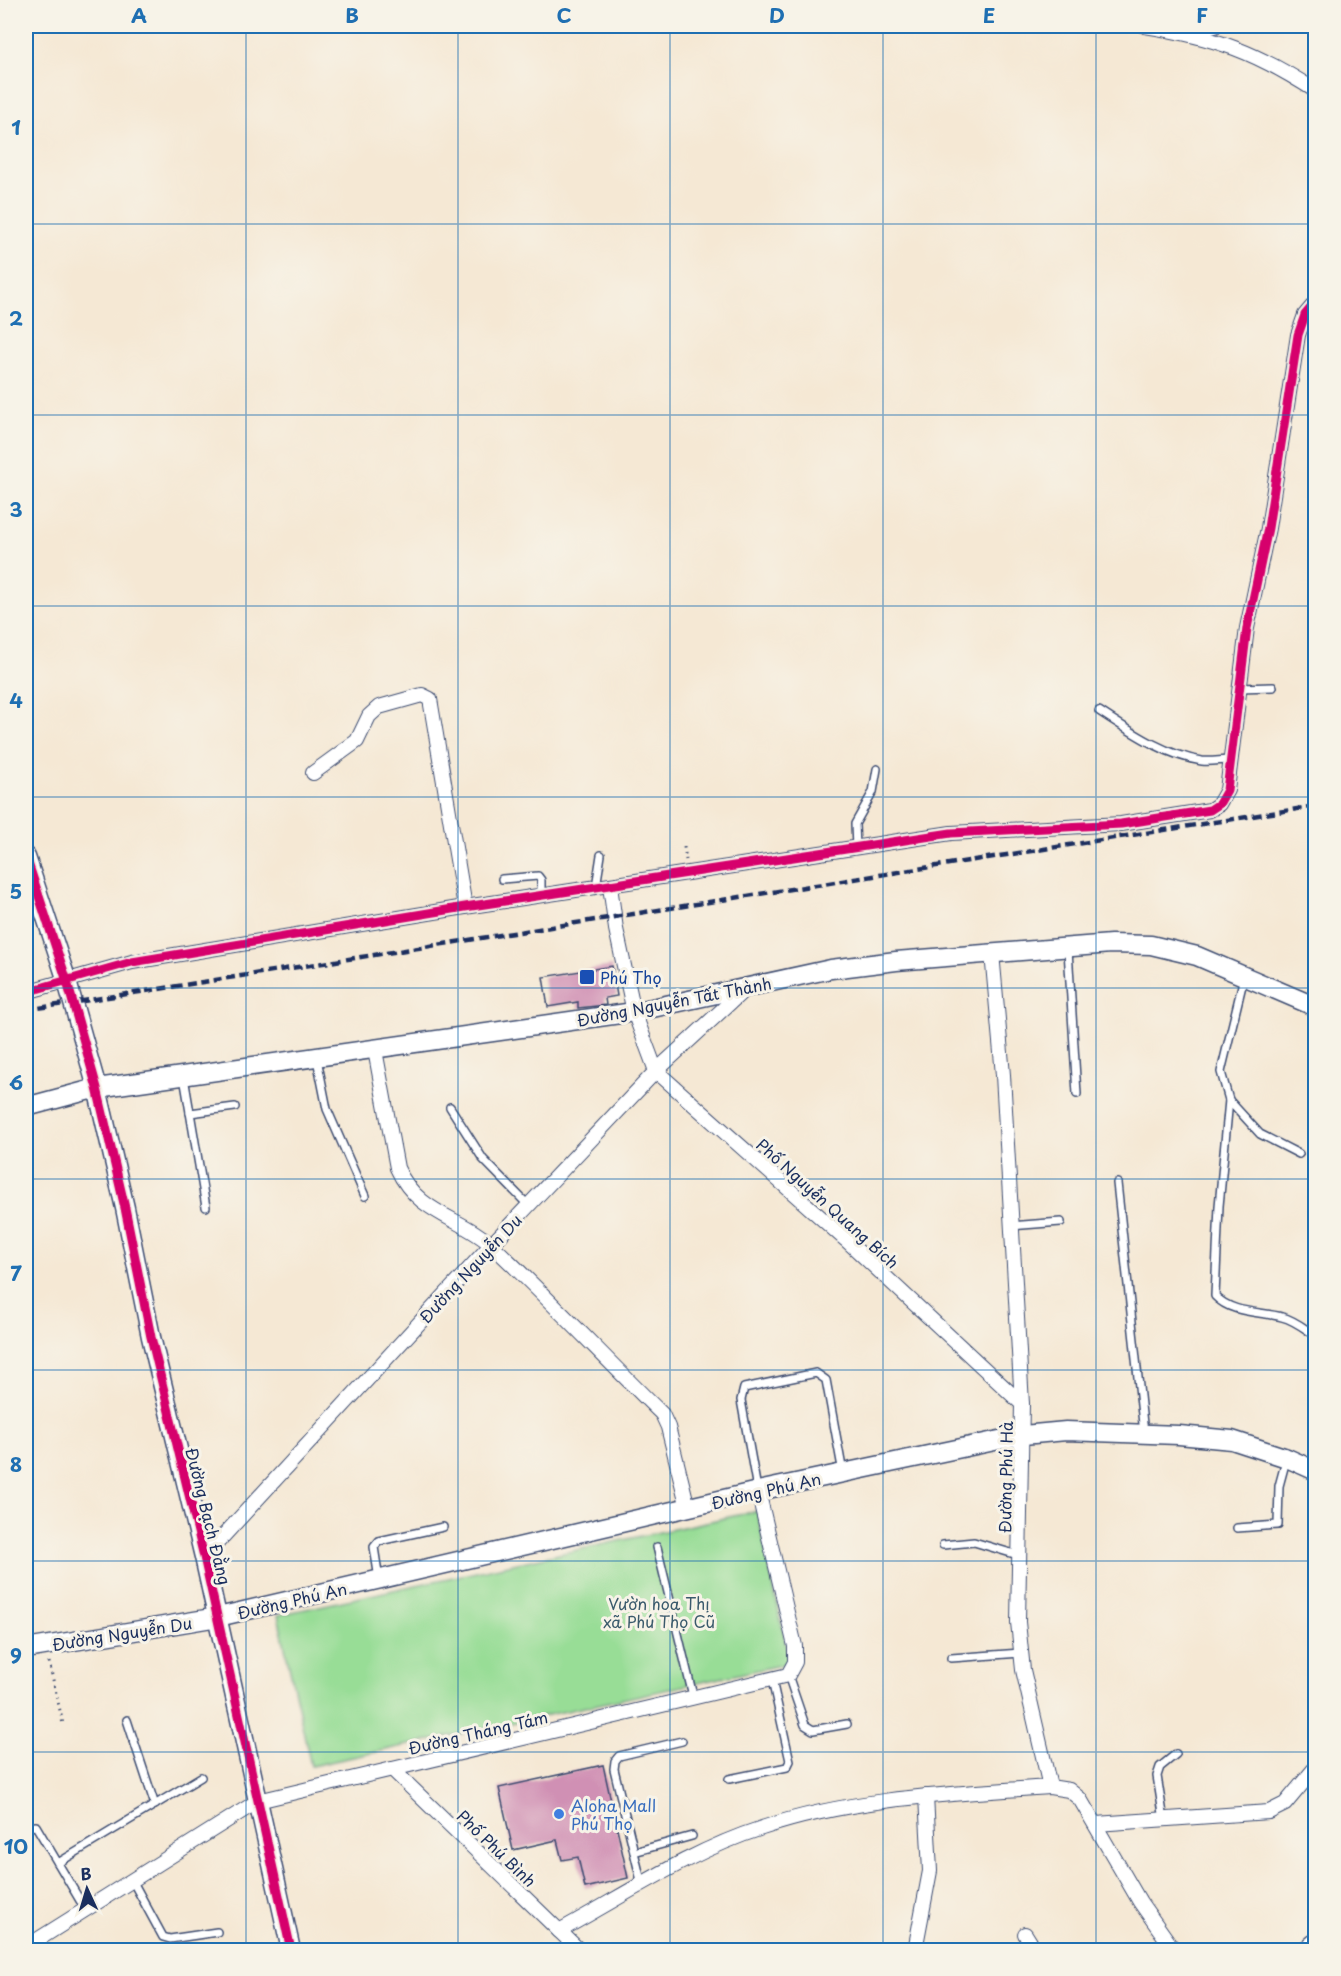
<svg xmlns="http://www.w3.org/2000/svg" width="1341" height="1976" viewBox="0 0 1341 1976" font-family="'Playpen Sans',sans-serif">
  <rect width="100%" height="100%" fill="#f7f3e8"/>
  <filter id="ink" filterUnits="userSpaceOnUse"><feTurbulence type="fractalNoise" baseFrequency=".0167" numOctaves="2"/><feDisplacementMap in="SourceGraphic" scale="12" xChannelSelector="R" yChannelSelector="G"/><feConvolveMatrix kernelMatrix="1 2 1 2 8 2 1 2 1" color-interpolation-filters="sRGB"/></filter>
  <filter id="wash" filterUnits="userSpaceOnUse"><feTurbulence type="fractalNoise" baseFrequency=".008" numOctaves="4" result="noise"/><feDisplacementMap in="SourceGraphic" scale="24" xChannelSelector="R" yChannelSelector="G"/><feGaussianBlur stdDeviation="1.35" result="paint"/><feColorMatrix in="noise" values="0 0 0 0 0 0 0 0 0 0 0 0 0 0 0 0 0 1.4 0 .05"/><feComposite in="paint" operator="in"/></filter>
  <g filter="url(#wash)">
    <rect width="100%" height="100%" fill="#f5e8d4"/>
    <polygon fill="#98dd96" stroke="#5a867a" stroke-width="1.5" points="757,1511 790,1663 311,1766 278,1615"/>
    <g id="blocks">
      <g fill="#d090b4">
        <polygon points="612,966 617,996 605,998 606,1005 578,1008 578,1002 548,1007 543,977"/>
        <polygon points="603,1765 628,1878 585,1888 578,1857 562,1860 557,1840 513,1850 499,1788"/>
      </g>
    </g>
  </g>
  <g filter="url(#ink)">
    <use href="#blocks" fill-opacity="0" stroke="#3c4b70" stroke-width="1.5"/>
    <g fill="none" stroke-linecap="round" stroke-linejoin="round">
      <defs>
        <g id="lane">
          <polyline points="1239,688 1273,687"/>
          <path d="M1099 711C1130 731 1164 755 1202 761 1211 762 1221 760 1230 760"/>
          <polyline points="856,848 855,824 873,792 877,769"/>
          <polyline points="502,879 538,876 541,880 541,895"/>
          <polyline points="596,887 601,855"/>
          <polyline points="1068,950 1077,1094"/>
          <path d="M1244 977 1221 1072 1229 1100 1219 1206 1215 1296C1232 1314 1260 1311 1282 1317 1295 1320 1305 1329 1316 1336"/>
          <polyline points="317,1059 327,1109 365,1196"/>
          <polyline points="184,1077 206,1207"/>
          <polyline points="1229,1100 1260,1134 1299,1154"/>
          <polyline points="450,1107 483,1159 529,1206"/>
          <polyline points="190,1113 235,1107"/>
          <polyline points="1117,1183 1144,1433"/>
          <polyline points="1010,1226 1061,1222"/>
          <polyline points="757,1489 741,1400 744,1388 816,1373 826,1380 843,1473"/>
          <polyline points="1237,1528 1278,1525 1279,1486 1286,1460"/>
          <polyline points="943,1545 974,1542 1021,1556"/>
          <polyline points="657,1547 694,1700"/>
          <polyline points="379,1579 374,1547 379,1541 443,1527"/>
          <polyline points="951,1658 1021,1653"/>
          <polyline points="788,1675 805,1725 813,1730 847,1724"/>
          <polyline points="127,1720 155,1805"/>
          <polyline points="729,1779 787,1767 790,1761 772,1680"/>
          <polyline points="1164,1820 1157,1776 1160,1767 1176,1754"/>
          <polyline points="26,1827 36,1826 85,1909"/>
          <polyline points="634,1852 692,1836"/>
          <polyline points="58,1863 201,1777"/>
          <polyline points="132,1880 163,1937 170,1939 217,1932"/>
          <polyline points="642,1885 614,1769 615,1761 619,1756 682,1741"/>
          <polyline points="1298,1950 1316,1935"/>
        </g>
        <g id="street">
          <path d="M1145 26C1215 37 1256 52 1316 91"/>
          <polyline points="1189,32 1215,26"/>
          <polyline points="313,773 357,741 369,716 379,707 422,695 430,699 465,907"/>
          <polyline points="610,886 616,929 634,1012 656,1071 846,1240 1022,1404"/>
          <polyline points="992,953 1003,1075 1022,1404 1018,1622 1023,1670 1050,1787 1069,1790 1080,1799 1140,1902 1174,1950"/>
          <polyline points="26,992 132,962 465,907 951,833 1121,824 1210,810 1219,804 1227,790 1247,628 1268,528 1298,335 1305,315 1316,302"/>
          <path d="M375 1050 397 1168C418 1215 460 1216 494 1247 551 1301 606 1359 662 1414L668 1427 688 1508"/>
          <polyline points="204,1557 491,1245 656,1071 746,988"/>
          <polyline points="392,1769 579,1950"/>
          <polyline points="1096,1824 1269,1812 1285,1804 1316,1767"/>
          <path d="M559 1931C625 1895 690 1851 762 1828 854 1797 954 1794 1050 1787"/>
          <polyline points="1025,1934 1035,1950"/>
          <polyline points="26,1947 258,1801 788,1675 795,1662 795,1646 758,1491"/>
          <polyline points="915,1950 930,1871 926,1796"/>
        </g>
        <g id="secondary">
          <polyline points="26,857 66,978 97,1088 125,1208 151,1337 204,1557 291,1950"/>
          <polyline points="26,1107 97,1088 634,1012 831,969 896,961 1111,944 1151,945 1197,956 1316,1007"/>
          <polyline points="26,1649 218,1617 758,1491 1023,1435 1066,1431 1179,1435 1232,1440 1287,1458 1316,1471"/>
        </g>
      </defs>
      <use href="#lane" stroke="#3c4b70" stroke-width="10"/>
      <use href="#street" stroke="#3c4b70" stroke-width="16"/>
      <use href="#secondary" stroke="#3c4b70" stroke-width="21"/>
      <g stroke="#3c4b70" stroke-width="3" stroke-dasharray="1.5 4.5" stroke-linecap="butt">
        <polyline points="684,847 686,860"/>
        <polyline points="49,1662 63,1724"/>
      </g>
      <use href="#lane" stroke="#fff" stroke-width="7"/>
      <use href="#street" stroke="#fff" stroke-width="14"/>
      <use href="#secondary" stroke="#fff" stroke-width="18"/>
      <polyline stroke="#1b2f5e" stroke-width="4.5" stroke-dasharray="9 4.5" stroke-linecap="butt" points="26,1010 1316,806"/>
      <defs>
        <g id="cycleway">
          <polyline points="26,857 66,978 97,1088 125,1208 151,1337 204,1557 291,1950"/>
          <polyline points="26,992 132,962 465,907 951,833 1121,824 1210,810 1219,804 1227,790 1247,628 1268,528 1298,335 1305,315 1316,302"/>
        </g>
      </defs>
      <use href="#cycleway" stroke="#f7f3e8" stroke-width="13"/>
      <use href="#cycleway" stroke="#d6006c" stroke-width="9"/>
    </g>
  </g>
  <path fill="none" stroke="#1f6fb2" stroke-width="1.5" stroke-opacity="0.55" d="M246 26V1950M458 26V1950M670 26V1950M883 26V1950M1096 26V1950M26 224H1316M26 415H1316M26 606H1316M26 797H1316M26 988H1316M26 1179H1316M26 1370H1316M26 1561H1316M26 1752H1316"/>
  <rect fill="#1a4fb4" stroke="#f7f3e8" stroke-width="2" x="579" y="969" width="16" height="16" rx="3"/>
  <circle fill="#3f7fe0" stroke="#f7f3e8" stroke-width="2" cx="559" cy="1814" r="6"/>
  <g text-anchor="middle" dominant-baseline="central" stroke-width="6" stroke-linejoin="round" paint-order="stroke">
    <g font-size="16" fill="#164399" stroke="#f7f3e8" text-anchor="start">
      <text x="600" y="977">Phú Thọ</text>
    </g>
    <g font-size="16" fill="#1b2f5e" stroke="#f7f3e8">
      <text transform="translate(674 1001) rotate(-11)">Đường Nguyễn Tất Thành</text>
      <text transform="translate(828 1203) rotate(42)">Phố Nguyễn Quang Bích</text>
      <text transform="translate(470 1268) rotate(-47)">Đường Nguyễn Du</text>
      <text transform="translate(1005 1477) rotate(-89)">Đường Phú Hà</text>
      <text transform="translate(766 1490) rotate(-13)">Đường Phú An</text>
      <text transform="translate(209 1516) rotate(76)">Đường Bạch Đằng</text>
      <text transform="translate(292 1600) rotate(-13)">Đường Phú An</text>
      <text transform="translate(122 1633) rotate(-9)">Đường Nguyễn Du</text>
      <text transform="translate(478 1732) rotate(-13)">Đường Tháng Tám</text>
      <text transform="translate(497 1848) rotate(44)">Phố Phú Bình</text>
    </g>
    <g font-size="16" fill="#3a5a6c" stroke="#f7f3e8">
      <text x="659" y="1603">Vườn hoa Thị<tspan x="659" dy="18">xã Phú Thọ Cũ</tspan></text>
    </g>
    <g font-size="16" fill="#366cbe" stroke="#f7f3e8" text-anchor="start">
      <text x="571" y="1805">Aloha Mall<tspan x="571" dy="18">Phú Thọ</tspan></text>
    </g>
  </g>
  <rect width="1341" height="1976" fill="none" stroke="#f7f3e8" stroke-width="66"/>
  <g transform="translate(87 1889) rotate(356)" stroke="#f7f3e8" stroke-width="4.5" paint-order="stroke">
  <path d="M0-4.5L10 22L0 15L-10 22Z" fill="#1b2f5e"/>
  <text y="-9" font-size="16" font-weight="bold" text-anchor="middle" fill="#1b2f5e">B</text>
  </g>
  <rect x="33" y="33" width="1275" height="1910" fill="none" stroke="#1f6fb2" stroke-width="2"/>
  <g font-size="20" text-anchor="middle" font-weight="bold" fill="#1f6fb2">
    <text x="139" y="23">A</text>
    <text x="352" y="23">B</text>
    <text x="564" y="23">C</text>
    <text x="777" y="23">D</text>
    <text x="989" y="23">E</text>
    <text x="1202" y="23">F</text>
    <text x="16" y="135">1</text>
    <text x="16" y="326">2</text>
    <text x="16" y="517">3</text>
    <text x="16" y="708">4</text>
    <text x="16" y="899">5</text>
    <text x="16" y="1090">6</text>
    <text x="16" y="1281">7</text>
    <text x="16" y="1472">8</text>
    <text x="16" y="1663">9</text>
    <text x="16" y="1854">10</text>
  </g>
</svg>
